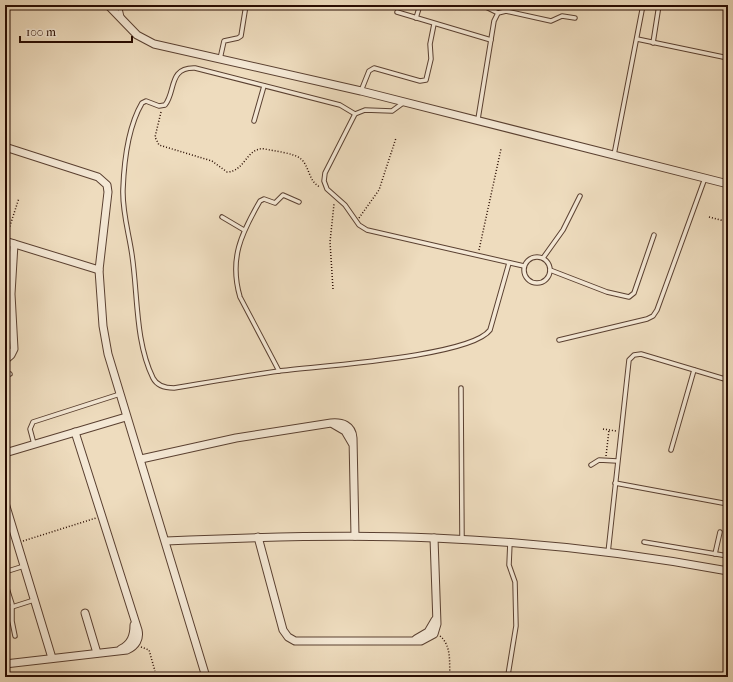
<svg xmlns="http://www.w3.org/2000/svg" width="733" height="682" viewBox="0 0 733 682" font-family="'IM FELL French Canon',serif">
  <rect width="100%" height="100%" fill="#eedcbe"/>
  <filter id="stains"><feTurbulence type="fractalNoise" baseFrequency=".005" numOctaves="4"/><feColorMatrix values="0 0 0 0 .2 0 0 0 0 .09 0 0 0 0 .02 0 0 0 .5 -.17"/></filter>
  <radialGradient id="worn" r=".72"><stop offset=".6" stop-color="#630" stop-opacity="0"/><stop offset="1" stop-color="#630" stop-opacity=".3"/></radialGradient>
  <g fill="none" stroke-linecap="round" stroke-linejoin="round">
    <defs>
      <g id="service">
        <polyline points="119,5 122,18"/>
        <polyline points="482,5 498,13"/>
        <polyline points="397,12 491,40"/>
        <polyline points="416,18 420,5"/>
        <polyline points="637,39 728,58"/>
        <polyline points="653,43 659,5"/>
        <polyline points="220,59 224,41 238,38 241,36 246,5"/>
        <polyline points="361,91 369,71 374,68 420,81 426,80 431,59 430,44 434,24"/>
        <polyline points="403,103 392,111 365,110 355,114 325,173 324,181 327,189 345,205 359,225 367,230 524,266"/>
        <path d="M355 114 340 105 195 68C168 67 176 92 165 105L159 106 146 101 142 103C128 127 124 162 123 189 122 212 129 233 132 255 138 295 135 341 153 378 157 386 166 388 174 388 209 382 244 376 279 371 317 366 470 357 490 330L509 263"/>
        <polyline points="478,119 494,21 498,13 506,11 551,21 562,16 575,18"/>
        <polyline points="254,121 264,86"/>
        <polyline points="614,155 643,5"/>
        <polyline points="222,217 244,230"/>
        <circle cx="537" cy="270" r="13"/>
        <polyline points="543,258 563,230 580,196"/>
        <polyline points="550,270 607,292 629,297 634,293 654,235"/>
        <polyline points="559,340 647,319 653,316 657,310 705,178"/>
        <path d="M279 371 240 297C229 259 241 234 260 201L264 199 275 203 283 195 299 202"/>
        <polyline points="5,375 10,374"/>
        <polyline points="461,388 462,539"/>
        <polyline points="34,444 30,429 33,422 120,394"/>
        <polyline points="671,450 694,370"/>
        <polyline points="591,465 599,460 617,461"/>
        <polyline points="615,483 728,504"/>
        <polyline points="644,542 728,556"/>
        <polyline points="608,553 629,360 634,355 641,354 728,380"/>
        <polyline points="715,554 720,532"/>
        <polyline points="5,572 24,566"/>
        <polyline points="5,582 12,604 12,621 15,636"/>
        <polyline points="12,607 34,600"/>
        <polyline points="508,675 516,626 515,582 509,565 510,542"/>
      </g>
      <g id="minor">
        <polyline points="108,5 137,35 154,44 361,91 728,184"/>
        <polyline points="5,147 98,177 107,185 108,192 99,270 103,326 108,354 206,677"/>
        <polyline points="5,241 99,270"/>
        <polyline points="5,360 11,355 14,349 11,294 14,244"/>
        <polyline points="333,424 345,431 352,443"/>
        <polyline points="5,453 126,417"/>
        <path d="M141 459 236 438 331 423C342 422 352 425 353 438L355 536"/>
        <polyline points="5,503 52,658"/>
        <polyline points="258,537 283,630 288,637 295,641 421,641 434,634 437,624 434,538"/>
        <path d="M166 541C255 537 345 534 434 538 532 542 631 553 728 571"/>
        <polyline points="85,613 97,653"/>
        <polyline points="416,639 428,632 435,620"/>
        <path d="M121 649C131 644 134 636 134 625"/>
        <path d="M5 664 127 650C136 646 140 639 138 630L75 432"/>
      </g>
    </defs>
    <use href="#service" stroke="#5a4031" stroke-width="5.5"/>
    <use href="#minor" stroke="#5a4031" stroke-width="9"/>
    <g stroke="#290c02" stroke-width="1.5" stroke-dasharray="1 2" stroke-linecap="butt">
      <path d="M161 112 155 137 159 145 212 161 227 172C245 172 247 146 265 149 273 151 295 153 301 159 310 167 308 181 320 187"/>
      <polyline points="709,217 728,222"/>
      <polyline points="359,218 379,190 396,138"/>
      <polyline points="7,235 19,198"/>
      <polyline points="479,250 501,149"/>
      <polyline points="333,289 330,242 334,204"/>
      <polyline points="603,429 616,431"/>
      <polyline points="606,456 609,430"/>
      <polyline points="23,541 96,518"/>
      <path d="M440 636C452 646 449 663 450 677"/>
      <polyline points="141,647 149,650 155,671"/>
    </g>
    <use href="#service" stroke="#f4e8d5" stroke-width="3.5"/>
    <use href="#minor" stroke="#f4e8d5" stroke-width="7"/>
  </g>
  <rect width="733" height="682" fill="none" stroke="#eedcbe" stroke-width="20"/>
  <rect x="6" y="6" width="721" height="670" fill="none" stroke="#290c02" stroke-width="2"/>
  <rect x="10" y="10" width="713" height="662" fill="none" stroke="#290c02"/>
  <path d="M20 36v6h112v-6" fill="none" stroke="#290c02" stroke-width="2"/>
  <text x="26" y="36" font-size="12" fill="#290c02" stroke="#f4e8d5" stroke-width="3" paint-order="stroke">100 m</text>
  <rect width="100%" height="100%" filter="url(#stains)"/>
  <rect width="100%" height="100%" fill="url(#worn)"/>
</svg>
